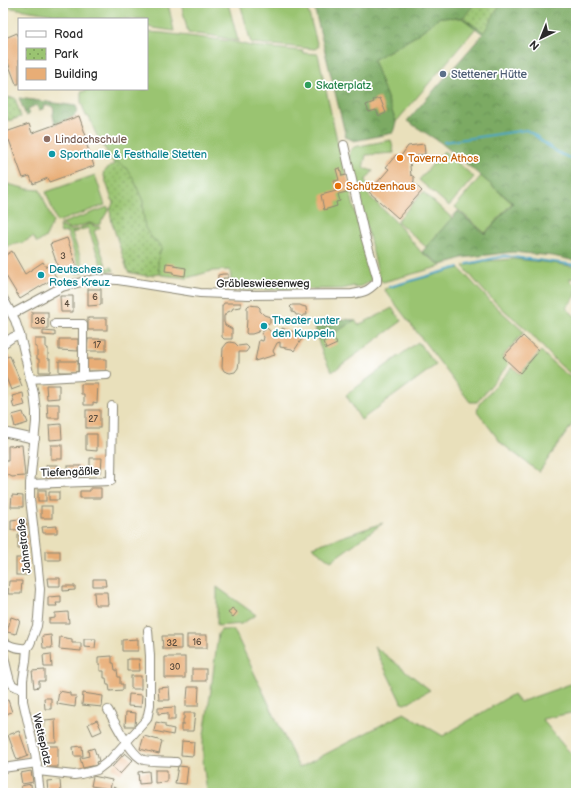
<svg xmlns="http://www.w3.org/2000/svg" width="579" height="796" viewBox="0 0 579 796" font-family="'Balsamiq Sans',sans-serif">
  <defs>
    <pattern id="forest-crowns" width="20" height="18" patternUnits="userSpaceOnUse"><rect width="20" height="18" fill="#7baa63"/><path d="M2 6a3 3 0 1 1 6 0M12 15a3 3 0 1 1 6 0" fill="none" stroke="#658b52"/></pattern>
    <pattern id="park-dots" width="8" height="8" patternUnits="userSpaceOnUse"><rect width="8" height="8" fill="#9ac471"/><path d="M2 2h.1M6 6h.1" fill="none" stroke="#7e9f5d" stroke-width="1.8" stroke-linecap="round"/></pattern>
  </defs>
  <rect width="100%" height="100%" fill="#fff"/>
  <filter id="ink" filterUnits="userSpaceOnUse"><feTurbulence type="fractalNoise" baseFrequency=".025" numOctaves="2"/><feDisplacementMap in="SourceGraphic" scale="8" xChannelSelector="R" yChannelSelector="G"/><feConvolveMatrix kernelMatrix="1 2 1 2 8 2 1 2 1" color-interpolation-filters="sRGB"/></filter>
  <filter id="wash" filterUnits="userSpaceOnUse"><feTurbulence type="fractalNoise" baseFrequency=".012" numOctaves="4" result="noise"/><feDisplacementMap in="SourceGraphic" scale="16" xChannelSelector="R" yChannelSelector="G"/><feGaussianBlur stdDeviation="0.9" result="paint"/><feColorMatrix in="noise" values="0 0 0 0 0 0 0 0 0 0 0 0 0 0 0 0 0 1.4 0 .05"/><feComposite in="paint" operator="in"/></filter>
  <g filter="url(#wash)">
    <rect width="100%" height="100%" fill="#e9e0bb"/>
    <g fill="#9ac471" stroke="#62784e">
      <polygon points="5,3 168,3 174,31 147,27 147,19 81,19 6,7"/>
      <polygon points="181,3 228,3 238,41 214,36 188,33"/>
      <polygon points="240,3 306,3 318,47 315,49 251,43"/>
      <polygon points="440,17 462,18 476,28 396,122 373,60 414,37"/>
      <polygon points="147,32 163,33 230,41 251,46 303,51 303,53 318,54 337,140 372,279 371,281 364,285 355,288 354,286 342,289 296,289 232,290 230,270 212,271 187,278 161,275 148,242 112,160 96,134 89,117 86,116 81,102 81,92 85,91 86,89 147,89"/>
      <polygon points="391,140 394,153 366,155 363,168 373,171 365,181 371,187 366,193 394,220 422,253 442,266 383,282 380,280 349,156 350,151 354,147"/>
      <polygon points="444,151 474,177 449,206 419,180"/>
      <polygon points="95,175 105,205 57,222 46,192"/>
      <polygon points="481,176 512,203 485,233 455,207"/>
      <polygon points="3,183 28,189 40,190 53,222 46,237 37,243 33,237 22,243 10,245 3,250"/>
      <polygon points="423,192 452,218 426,247 397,221"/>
      <polygon points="108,207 109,209 100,224 96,225 89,223 71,229 60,224"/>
      <polygon points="90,224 96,227 99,226 100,228 94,231 107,268 112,267 114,271 98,271 98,270 102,267 88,228 80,230 80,228"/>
      <polygon points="59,226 60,226 71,231 78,229 79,231 72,233 85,271 90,270 90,271 76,274 75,272 80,270 67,232 61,233"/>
      <path d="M514 259 553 263 576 267V279L570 278V281L576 285V296L566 308 576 317V377C557 366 544 347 529 332 518 321 505 312 494 301 483 291 473 278 463 266L486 261Z"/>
      <polygon points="459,268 491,302 524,332 502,357 509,364 477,402 470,402 384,289"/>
      <path d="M392 308 402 321 332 372C326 361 321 351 318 340L333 334 355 320 358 325 381 314Z"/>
      <polygon points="418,342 436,365 361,420 346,395"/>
      <path d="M541 351C552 362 563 373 576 381V419L539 472 501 443 477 411 479 404 512 367 520 374Z"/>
      <polygon points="383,523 331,561 312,547"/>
      <polygon points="217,587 256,615 241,624 217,626"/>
      <polygon points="221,630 234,630 299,768 404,713 443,736 513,694 520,702 576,682 576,712 542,719 563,745 576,758 576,793 207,793 203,761 203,741 211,690 218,634"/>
      <polygon points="374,646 430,690 405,704 401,702"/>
    </g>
    <g fill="url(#forest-crowns)" stroke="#536a47">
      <polygon points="313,3 576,3 576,261 553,256 513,252 462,258 442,265 422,252 458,211 485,234 513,203 440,142 407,121 483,34 462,18 440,17 414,37 373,60 396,122 393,133 354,141 346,137"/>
      <polygon points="19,98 76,106 78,111 73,117 55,124 53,115 54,110 52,106 44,105 43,109 39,110 36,105 28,109 29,115 26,116"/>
      <polygon points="341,319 355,320 333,334 318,340 315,327 329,325"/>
    </g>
    <g fill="url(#park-dots)" stroke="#62784e">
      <polygon points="475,3 501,3 484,32 462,17 465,16"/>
      <polygon points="4,97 15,98 21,117 8,121 4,105 6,104"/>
      <path d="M118 162 126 168 134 179 138 190 143 201V210L145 228 152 238 162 247C157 258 157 263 160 274L146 276 128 272 112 223 110 210 113 203 103 173C106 169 113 164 118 162Z"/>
    </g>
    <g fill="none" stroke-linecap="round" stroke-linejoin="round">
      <g stroke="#49a7c8" stroke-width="2">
        <path d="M444 142 526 130C535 134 539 139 547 145 556 152 565 157 576 160"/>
        <polyline points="467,264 505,256 576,265"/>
        <polyline points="389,287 459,267"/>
      </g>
    </g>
    <g id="blocks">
      <g fill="#e8ad76">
        <polygon points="17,33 19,38 19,84 16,84 7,60 3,61 3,39"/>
        <polygon points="380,98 386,113 379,116 376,110 369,112 366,105 374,102 373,100"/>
        <polygon points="79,116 86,136 84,137 94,166 49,182 48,178 33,184 30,176 23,178 9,140 3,142 3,133 29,124 32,133"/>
        <polygon points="424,144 425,154 420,155 419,154 409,164 411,165 410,166 411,176 411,175 414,177 414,181 413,182 422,191 398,218 369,192 389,169 386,167 396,155 401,156 408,146"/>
        <polygon points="340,168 342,176 347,175 351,191 338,194 340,201 336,202 337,206 324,210 321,195 336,191 334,181 339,180 336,169"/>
        <polygon points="67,238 77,267 60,273 50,244"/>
        <polygon points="12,251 25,274 43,262 46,267 49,265 56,277 20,299 3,271 3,257"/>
        <polygon points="166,263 174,264 174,266 186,268 185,276 173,274 173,272 165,271"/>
        <polygon points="223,274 228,274 228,278 223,278 223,287 218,287 218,275"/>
        <polygon points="88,289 101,289 101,305 88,306"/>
        <polygon points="60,296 73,296 73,312 61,312"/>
        <polygon points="224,303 241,303 241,307 233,308 232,310 226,313 224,316 224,322 225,325 232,329 232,339 224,339 222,337 222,306"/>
        <polygon points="249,305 258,306 260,308 260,311 264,315 270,317 270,323 263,325 258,332 252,334 247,334 246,333 247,319 247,307"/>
        <polygon points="292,305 300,305 302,306 306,307 307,315 303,315 302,317 299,315 296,315 295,313 292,312 292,309 290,307"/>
        <rect x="32" y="312" width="16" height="17"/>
        <rect x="88" y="318" width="19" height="12"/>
        <polygon points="267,328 271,332 274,334 282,335 282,328 285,329 287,331 303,332 305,334 294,351 292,349 280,347 280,342 277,343 273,351 275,355 255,361 259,340 263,341 264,337 261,333"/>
        <polygon points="43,331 55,332 55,336 43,335"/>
        <polygon points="333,336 337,344 326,349 323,342"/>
        <polygon points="523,336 539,351 520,373 503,357"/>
        <polygon points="35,339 46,339 46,348 48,348 48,359 50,359 50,372 39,372 39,359 37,359 37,347 35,347"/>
        <polygon points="59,339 78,339 78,351 59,350"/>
        <polygon points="88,339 106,339 106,351 87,351"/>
        <polygon points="230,342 235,343 238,346 246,345 249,348 246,352 239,352 239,362 238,368 235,372 230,373 224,371 222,367 223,348 227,343"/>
        <polygon points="10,356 22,386 11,390 3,370 3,358"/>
        <rect x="87" y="359" width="19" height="12"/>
        <rect x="59" y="361" width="19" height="11"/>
        <polygon points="81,384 98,384 97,403 93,402 93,405 84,405 84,394 81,394"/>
        <polygon points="46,385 59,385 59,398 47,399"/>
        <polygon points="23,393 24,399 23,399 25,405 14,408 12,402 14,401 12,396"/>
        <polygon points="47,404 59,404 59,418 48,418"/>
        <rect x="86" y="410" width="14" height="18"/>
        <polygon points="23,412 25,418 26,418 28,423 15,427 12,415"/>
        <polygon points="61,424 62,439 50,440 49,425"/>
        <polygon points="86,434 97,434 97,451 86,450"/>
        <polygon points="22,445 25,476 12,477 3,472 3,461 8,461 8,446"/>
        <rect x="51" y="445" width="11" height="14"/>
        <polygon points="90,458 102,458 101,472 90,472"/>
        <rect x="46" y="465" width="12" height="13"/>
        <rect x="68" y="466" width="13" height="10"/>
        <polygon points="90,488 101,488 101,498 80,498 80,491 90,491"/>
        <rect x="38" y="490" width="8" height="11"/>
        <rect x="49" y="492" width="10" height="8"/>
        <polygon points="12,495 23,496 23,507 11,507"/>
        <rect x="41" y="506" width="11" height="12"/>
        <polygon points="19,519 26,519 27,529 11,530 11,520"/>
        <polygon points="57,526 57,533 43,533 42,527"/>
        <polygon points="27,534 28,549 18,549 18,535"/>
        <rect x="45" y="551" width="15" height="9"/>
        <rect x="16" y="558" width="12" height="17"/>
        <polygon points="47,578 60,578 60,586 48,586"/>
        <polygon points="93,579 105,579 106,586 93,586"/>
        <polygon points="9,581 22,581 21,594 8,594"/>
        <polygon points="63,586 75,586 75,590 63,591"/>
        <polygon points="94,592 107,592 108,605 95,605"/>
        <polygon points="61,596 61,603 56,603 57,606 48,606 48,597"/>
        <polygon points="232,608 237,612 233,617 228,613"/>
        <polygon points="68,612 69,623 49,623 49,619 55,618 55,613"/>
        <polygon points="11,617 20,620 16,634 7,632"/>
        <polygon points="51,635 52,648 43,648 42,636"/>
        <rect x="187" y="635" width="20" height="13"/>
        <polygon points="162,636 181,636 181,649 163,649"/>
        <polygon points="60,637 72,639 72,643 81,643 81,651 59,649"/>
        <polygon points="84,639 96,639 95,648 84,647"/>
        <polygon points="138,639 138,651 122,651 122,640"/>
        <polygon points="51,654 52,667 44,667 43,655"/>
        <polygon points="112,656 112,663 114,663 115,670 117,670 118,677 120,677 120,684 123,684 123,690 110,691 109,685 107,685 106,678 104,678 104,671 100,671 100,664 98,664 98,657"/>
        <rect x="165" y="657" width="20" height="21"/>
        <polygon points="127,659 139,659 140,671 127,671"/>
        <rect x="192" y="669" width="14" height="12"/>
        <polygon points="45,670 45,681 39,681 39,687 34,688 32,671"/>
        <rect x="131" y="676" width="10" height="13"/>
        <polygon points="169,687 170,700 159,700 158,688"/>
        <polygon points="188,687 199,687 198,706 186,706 186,700 187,699"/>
        <polygon points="59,691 70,693 70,696 76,696 75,707 57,704"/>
        <polygon points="83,693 103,696 102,707 82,705"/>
        <polygon points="129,694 142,695 141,707 128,706"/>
        <polygon points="44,698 51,698 51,709 45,709"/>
        <polygon points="8,700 12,712 3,715 3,701"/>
        <polygon points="175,707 175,720 168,720 168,713 158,714 158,708"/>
        <polygon points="126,712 136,713 135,726 125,726"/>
        <polygon points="184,713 195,713 193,731 181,731 181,725 183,725 183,719 184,719"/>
        <polygon points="55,719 56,742 46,742 45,720"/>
        <polygon points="97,720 102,731 93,735 88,724"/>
        <polygon points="156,722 165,724 165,727 174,729 173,735 154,731"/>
        <polygon points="19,731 28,756 17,760 8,735"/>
        <polygon points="144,736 162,741 159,754 140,749"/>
        <polygon points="182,741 194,742 193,756 181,755"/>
        <rect x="46" y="746" width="12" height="21"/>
        <polygon points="82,746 83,756 74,756 73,747"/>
        <polygon points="94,748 96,754 97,754 99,761 96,762 97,765 83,768 80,758 89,756 88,750"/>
        <polygon points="125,753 133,760 120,774 112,767"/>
        <polygon points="178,766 188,767 186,784 175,783"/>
        <polygon points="155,770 167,770 167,782 155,783"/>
        <polygon points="31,771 33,782 22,784 20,773"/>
        <polygon points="149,771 150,783 139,784 138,772"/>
        <polygon points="93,776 112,780 110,789 91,786"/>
        <polygon points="60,780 61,793 48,793 47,781"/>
        <polygon points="31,784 32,793 22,793 21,786"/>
        <polygon points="113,787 126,793 110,793"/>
      </g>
    </g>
  </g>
  <g filter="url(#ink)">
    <use href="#blocks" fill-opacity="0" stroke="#8a8673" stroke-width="1"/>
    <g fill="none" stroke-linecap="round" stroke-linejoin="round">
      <defs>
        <g id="minor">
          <polyline points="3,298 15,320 20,335 34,394 36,411 36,422 30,484 30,499 36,549 40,589 38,618 37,626 30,644 27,648"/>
          <path d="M12 314 62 287 85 281 97 279 118 280 200 293 248 295 352 294C365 292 368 291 377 282V277L364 233 344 145"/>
          <polyline points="55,324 83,324 83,376"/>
          <polyline points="3,344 13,337 20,335"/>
          <polyline points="30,379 83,376 107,375"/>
          <polyline points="3,432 35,439"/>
          <polyline points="30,484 111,481 112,406"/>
          <path d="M3 642C11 646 17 649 27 648"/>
          <polyline points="27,648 26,661 23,680 23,701 35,753 40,793"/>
          <path d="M3 653C5 659 9 683 13 685 15 687 19 688 22 689"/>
          <path d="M108 710C115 722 131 756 144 760 152 762 167 761 176 762"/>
          <polyline points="3,768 37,763"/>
          <polyline points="38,771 74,775 81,774 97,770 110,760 147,719 150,705 150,656 148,630"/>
        </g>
      </defs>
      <use href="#minor" stroke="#8a8673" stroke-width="10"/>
      <use href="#minor" stroke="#fff" stroke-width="8"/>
    </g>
  </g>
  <circle fill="#5c6f8a" stroke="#fff" stroke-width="1.5" cx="443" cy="74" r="4"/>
  <circle fill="#2e9e5b" stroke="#fff" stroke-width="1.5" cx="308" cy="85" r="4"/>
  <circle fill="#8d6e63" stroke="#fff" stroke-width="1.5" cx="47" cy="139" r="4"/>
  <g fill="#0f9aa8" stroke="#fff" stroke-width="1.5">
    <circle cx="52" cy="154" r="4"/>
    <circle cx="41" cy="275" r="4"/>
    <circle cx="264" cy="326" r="4"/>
  </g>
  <g fill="#e8710a" stroke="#fff" stroke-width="1.5">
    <circle cx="400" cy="158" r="4"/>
    <circle cx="338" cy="186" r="4"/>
  </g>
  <g text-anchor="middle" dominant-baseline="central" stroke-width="3.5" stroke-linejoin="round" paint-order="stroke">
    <g font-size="9" fill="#5a4c3e">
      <text x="63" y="256">3</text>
      <text x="95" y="297">6</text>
      <text x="67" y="304">4</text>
      <text x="40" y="321">36</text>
      <text x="97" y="345">17</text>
      <text x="93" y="419">27</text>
      <text x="197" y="642">16</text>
      <text x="172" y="643">32</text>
      <text x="175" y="667">30</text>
    </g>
    <g font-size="11" fill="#4e5e75" stroke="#fff" text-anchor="start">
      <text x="451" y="74">Stettener Hütte</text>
    </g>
    <g font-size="11" fill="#27864d" stroke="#fff" text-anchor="start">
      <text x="316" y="85">Skaterplatz</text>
    </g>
    <g font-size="11" fill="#785e54" stroke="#fff" text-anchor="start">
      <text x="55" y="139">Lindachschule</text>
    </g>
    <g font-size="11" fill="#0d838f" stroke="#fff" text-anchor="start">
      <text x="60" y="154">Sporthalle &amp; Festhalle Stetten</text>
      <text x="49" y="269">Deutsches<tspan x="49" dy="13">Rotes Kreuz</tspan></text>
      <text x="272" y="320">Theater unter<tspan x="272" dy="13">den Kuppeln</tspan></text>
    </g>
    <g font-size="11" fill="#c56008" stroke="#fff" text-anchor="start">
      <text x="408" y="158">Taverna Athos</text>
      <text x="346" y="186">Schützenhaus</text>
    </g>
    <g font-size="11" fill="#2b2b2b" stroke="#fff">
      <text x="263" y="283">Gräbleswiesenweg</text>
      <text transform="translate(70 472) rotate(-2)">Tiefengäßle</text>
      <text transform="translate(24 546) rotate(-97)">Jahnstraße</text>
      <text transform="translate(42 739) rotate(77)">Wetteplatz</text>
    </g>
  </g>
  <rect width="579" height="796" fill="none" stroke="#fff" stroke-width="16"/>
  <rect x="18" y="18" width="130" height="72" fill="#ffffff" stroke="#aaaaaa"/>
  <rect x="26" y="31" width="20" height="6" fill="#ffffff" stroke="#aaaaaa"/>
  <text x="54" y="38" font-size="12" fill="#2b2b2b">Road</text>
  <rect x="26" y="48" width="20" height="12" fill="url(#park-dots)" stroke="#aaaaaa"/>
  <text x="54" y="58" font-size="12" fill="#2b2b2b">Park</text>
  <rect x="26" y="68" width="20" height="12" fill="#e8ad76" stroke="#aaaaaa"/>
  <text x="54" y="78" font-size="12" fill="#2b2b2b">Building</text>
  <g transform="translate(541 38) rotate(223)" stroke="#ffffff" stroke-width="3" paint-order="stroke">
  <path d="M0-3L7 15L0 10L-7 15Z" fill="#2b2b2b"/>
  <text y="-6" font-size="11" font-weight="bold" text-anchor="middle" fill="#2b2b2b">N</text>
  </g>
</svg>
